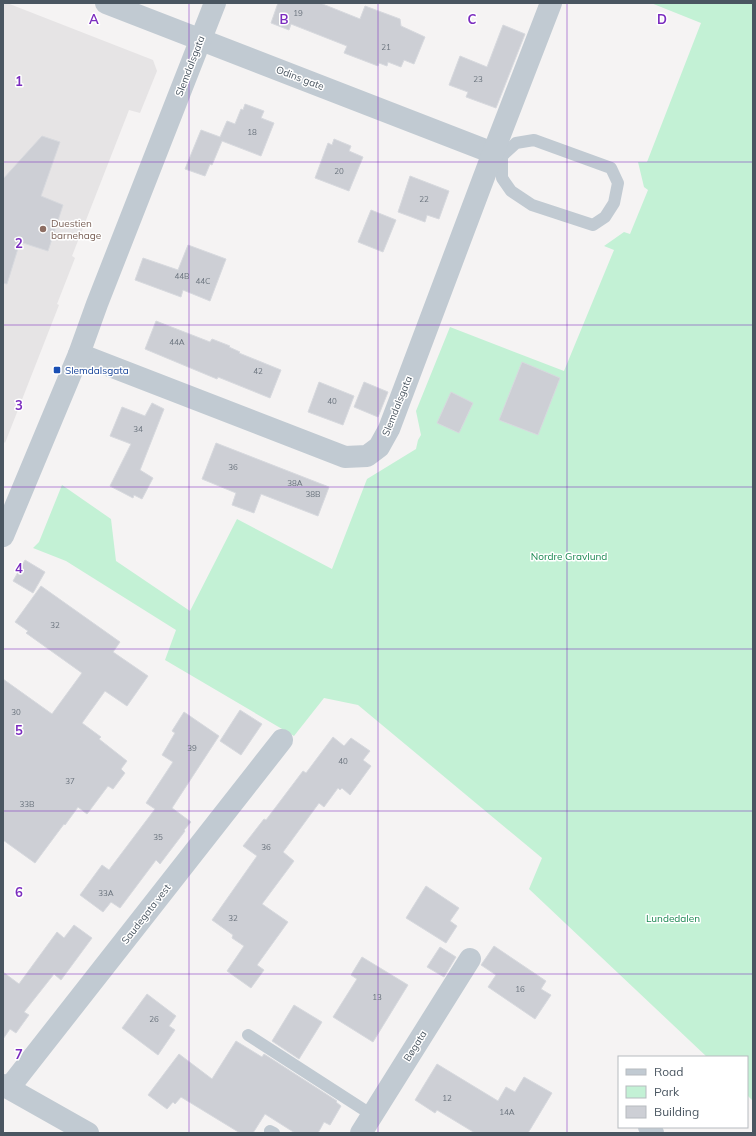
<svg xmlns="http://www.w3.org/2000/svg" width="756" height="1136" viewBox="0 0 756 1136" font-family="Mulish,sans-serif">
  <rect width="100%" height="100%" fill="#f5f3f3"/>
  <polygon fill="#e6e4e5" points="3,3 7,3 153,60 157,71 140,113 129,110 72,256 75,258 57,304 59,305 5,443 3,441"/>
  <polygon fill="#c3f1d5" points="651,3 753,3 753,1101 747,1095 747,1057 707,1057 529,889 542,858 358,705 324,698 294,736 165,660 176,630 66,561 33,548 39,542 62,485 111,519 116,561 190,611 237,519 332,569 367,479 416,449 418,440 421,435 416,411 450,327 564,371 614,250 604,246 624,232 630,234 648,190 644,187 638,162 647,162 701,23"/>
  <g fill="#cdcfd5" stroke="#d7d9de">
    <polygon points="278,3 320,3 360,19 365,6 400,19 401,26 425,37 414,64 404,60 401,67 388,62 387,66 379,63 378,66 344,53 347,46 291,24 289,30 271,23"/>
    <polygon points="503,25 525,34 496,108 466,97 468,92 449,85 460,56 487,67"/>
    <polygon points="245,104 264,111 261,118 274,123 261,156 222,141 212,165 210,164 205,176 185,169 201,130 220,137 227,121 235,124 241,109 243,110"/>
    <polygon points="42,136 60,142 41,196 63,205 48,251 20,242 7,284 3,283 3,179"/>
    <polygon points="334,139 351,146 349,151 363,157 349,191 315,178 328,143 332,145"/>
    <polygon points="410,176 449,191 439,219 427,215 425,222 398,212"/>
    <polygon points="371,210 396,220 383,252 358,242"/>
    <polygon points="188,245 226,259 210,301 183,290 181,297 135,280 143,258 178,270"/>
    <polygon points="156,321 210,342 212,339 230,346 229,347 240,352 239,353 281,370 270,398 218,377 217,379 145,349"/>
    <polygon points="522,362 560,378 538,435 499,420"/>
    <polygon points="319,382 354,396 343,425 308,412"/>
    <polygon points="364,382 388,392 378,417 354,407"/>
    <polygon points="451,392 473,403 459,433 437,423"/>
    <polygon points="152,403 164,409 140,470 153,478 142,499 134,495 133,498 110,486 131,444 110,436 122,407 145,416"/>
    <polygon points="216,443 329,487 318,516 261,494 254,513 232,505 236,493 202,479"/>
    <polygon points="25,560 45,572 33,593 13,581"/>
    <polygon points="41,586 120,642 113,652 148,676 127,706 105,691 82,723 101,737 99,739 127,761 121,769 125,773 113,789 108,786 87,814 78,807 65,825 64,824 35,863 3,840 3,679 52,714 82,673 26,633 28,631 15,622"/>
    <polygon points="240,710 262,724 241,755 220,741"/>
    <polygon points="184,712 219,736 172,808 191,822 184,830 185,831 160,864 156,860 120,908 111,902 103,912 80,895 102,865 109,870 155,809 146,803 173,762 162,755 175,733 172,731"/>
    <polygon points="333,737 344,746 351,738 370,751 363,760 371,766 350,795 342,788 340,790 338,788 324,807 319,803 283,852 294,861 262,904 288,922 257,965 264,970 251,988 227,971 244,946 232,938 233,935 212,920 257,856 243,846 264,819 266,820 303,771 306,773"/>
    <polygon points="426,886 459,908 450,921 457,926 446,943 406,918"/>
    <polygon points="74,925 92,938 61,980 54,974 24,1012 29,1015 16,1033 10,1029 3,1039 3,972 19,984 57,932 64,938"/>
    <polygon points="494,946 546,981 541,989 551,995 535,1019 488,987 496,975 481,965"/>
    <polygon points="440,947 456,957 444,977 427,967"/>
    <polygon points="362,957 408,985 373,1042 333,1017 357,979 351,975"/>
    <polygon points="147,994 176,1016 169,1026 175,1030 158,1055 122,1028"/>
    <polygon points="294,1005 322,1022 299,1059 272,1041"/>
    <polygon points="236,1041 262,1057 264,1054 337,1101 336,1102 341,1106 330,1125 324,1122 318,1133 295,1133 265,1114 253,1133 240,1133 181,1097 175,1104 173,1102 167,1109 148,1095 179,1054 212,1079"/>
    <polygon points="437,1064 498,1101 506,1087 515,1092 524,1077 552,1093 528,1133 475,1133 437,1110 435,1113 415,1100"/>
  </g>
  <g fill="none" stroke-linecap="round" stroke-linejoin="round">
    <g stroke="#c1cad2" stroke-width="12">
      <polyline points="493,153 502,156 502,178 511,191 532,205 593,225 605,217 614,203 618,183 611,168 534,140 516,143 502,156"/>
      <polyline points="248,1035 372,1115"/>
      <polyline points="270,1131 274,1133"/>
    </g>
    <g stroke="#c1cad2" stroke-width="22">
      <polyline points="106,3 493,153"/>
      <polyline points="79,354 345,457 367,456 379,447 389,429 493,153 551,3"/>
      <polyline points="9,1088 282,740"/>
      <polyline points="649,1127 653,1133"/>
      <polyline points="361,1133 470,959"/>
    </g>
    <g stroke="#c1cad2" stroke-width="22">
      <polyline points="3,536 79,354 97,304 215,3"/>
      <polyline points="3,1085 88,1133"/>
    </g>
  </g>
  <path fill="none" stroke="#7b2cbf" stroke-width="1" stroke-opacity="0.55" d="M189 3V1133M378 3V1133M567 3V1133M3 162H753M3 325H753M3 487H753M3 649H753M3 811H753M3 974H753"/>
  <circle fill="#8d6e63" stroke="#fff" stroke-width="1.5" cx="43" cy="229" r="4"/>
  <rect fill="#1a4fb4" stroke="#fff" stroke-width="1.5" x="53" y="366" width="8" height="8" rx="2"/>
  <g text-anchor="middle" dominant-baseline="central" stroke-width="3" stroke-linejoin="round" paint-order="stroke">
    <g font-size="8" fill="#6b747e">
      <text x="298" y="13">19</text>
      <text x="386" y="47">21</text>
      <text x="478" y="79">23</text>
      <text x="252" y="132">18</text>
      <text x="339" y="171">20</text>
      <text x="424" y="199">22</text>
      <text x="182" y="276">44B</text>
      <text x="203" y="281">44C</text>
      <text x="177" y="342">44A</text>
      <text x="258" y="371">42</text>
      <text x="332" y="401">40</text>
      <text x="138" y="429">34</text>
      <text x="233" y="467">36</text>
      <text x="295" y="483">38A</text>
      <text x="313" y="494">38B</text>
      <text x="55" y="625">32</text>
      <text x="16" y="712">30</text>
      <text x="192" y="748">39</text>
      <text x="343" y="761">40</text>
      <text x="70" y="781">37</text>
      <text x="27" y="804">33B</text>
      <text x="158" y="837">35</text>
      <text x="266" y="847">36</text>
      <text x="106" y="893">33A</text>
      <text x="233" y="918">32</text>
      <text x="520" y="989">16</text>
      <text x="377" y="997">13</text>
      <text x="154" y="1019">26</text>
      <text x="447" y="1098">12</text>
      <text x="507" y="1112">14A</text>
    </g>
    <g font-size="10" fill="#4a5661" stroke="#fff">
      <text transform="translate(190 66) rotate(-69)">Slemdalsgata</text>
      <text transform="translate(300 78) rotate(21)">Odins gate</text>
      <text transform="translate(397 406) rotate(-68)">Slemdalsgata</text>
      <text transform="translate(146 914) rotate(-52)">Saudegata vest</text>
      <text transform="translate(415 1046) rotate(-58)">Bøgata</text>
    </g>
    <g font-size="10" fill="#785e54" stroke="#fff" text-anchor="start">
      <text x="51" y="223">Duestien<tspan x="51" dy="12">barnehage</tspan></text>
    </g>
    <g font-size="10" fill="#164399" stroke="#fff" text-anchor="start">
      <text x="65" y="370">Slemdalsgata</text>
    </g>
    <g font-size="10" fill="#17864f" stroke="#fff">
      <text x="569" y="556">Nordre Gravlund</text>
      <text x="673" y="918">Lundedalen</text>
    </g>
  </g>
  <g font-size="13" text-anchor="middle" font-weight="bold" fill="#7b2cbf" stroke="#fff" stroke-width="3" stroke-linejoin="round" paint-order="stroke">
    <text x="94" y="24">A</text>
    <text x="284" y="24">B</text>
    <text x="472" y="24">C</text>
    <text x="662" y="24">D</text>
    <text x="19" y="86">1</text>
    <text x="19" y="248">2</text>
    <text x="19" y="410">3</text>
    <text x="19" y="573">4</text>
    <text x="19" y="735">5</text>
    <text x="19" y="897">6</text>
    <text x="19" y="1059">7</text>
  </g>
  <rect width="756" height="1136" fill="none" stroke="#4a5661" stroke-width="8"/>
  <rect x="618" y="1056" width="130" height="72" fill="#ffffff" stroke="#b7bbc0"/>
  <rect x="626" y="1069" width="20" height="6" fill="#c1cad2" stroke="#b7bbc0"/>
  <text x="654" y="1076" font-size="12" fill="#4a5661">Road</text>
  <rect x="626" y="1086" width="20" height="12" fill="#c3f1d5" stroke="#b7bbc0"/>
  <text x="654" y="1096" font-size="12" fill="#4a5661">Park</text>
  <rect x="626" y="1106" width="20" height="12" fill="#cdcfd5" stroke="#b7bbc0"/>
  <text x="654" y="1116" font-size="12" fill="#4a5661">Building</text>
</svg>
